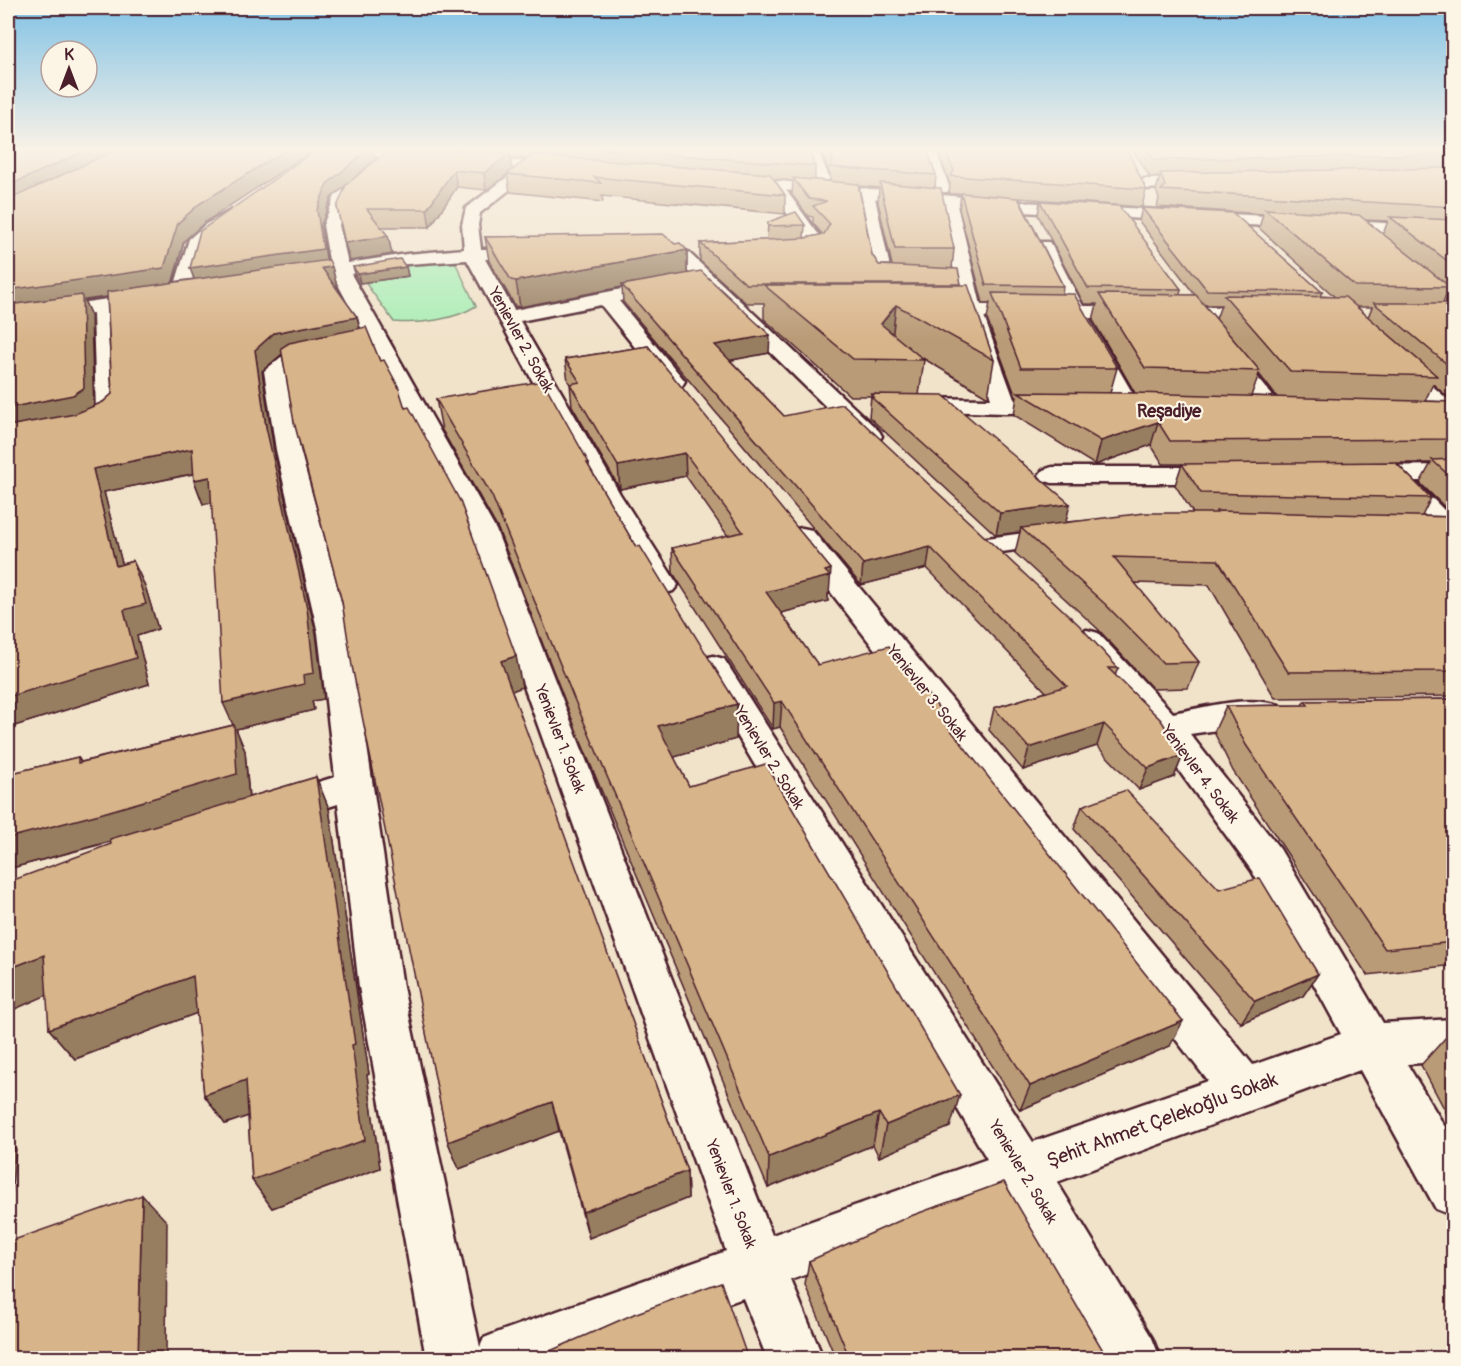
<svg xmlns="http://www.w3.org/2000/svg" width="1461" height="1366" viewBox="0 0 1461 1366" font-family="Pangolin,sans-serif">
  <rect width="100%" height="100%" fill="#f1e2ca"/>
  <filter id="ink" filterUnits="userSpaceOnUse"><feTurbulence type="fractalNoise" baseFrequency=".0167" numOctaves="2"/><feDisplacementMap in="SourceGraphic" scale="12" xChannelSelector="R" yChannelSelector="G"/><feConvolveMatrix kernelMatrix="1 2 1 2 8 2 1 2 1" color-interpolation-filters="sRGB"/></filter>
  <g filter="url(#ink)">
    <path fill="#abedb6" stroke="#7a8670" stroke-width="1.5" d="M437 260 455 262 476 306C454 320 420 324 394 322L359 274 369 270Z"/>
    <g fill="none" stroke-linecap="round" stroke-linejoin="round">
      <defs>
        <g id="minor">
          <polygon points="800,148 815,148 818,150 830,180 827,183 817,183 806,155"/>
          <polygon points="921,148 935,148 950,189 947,192 937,192 934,189"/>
          <path d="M531 162 538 166 536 169 480 213 478 225 481 249H532L538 250 541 254 538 258 532 259H485L514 310 627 288 634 290 637 294 634 298 619 301 685 381 682 386 674 388 666 386 601 305 520 321 620 494 678 585 673 591 663 594 653 591 648 585 594 494 467 260 407 264 351 274 496 530 772 1235 987 1159 697 667 702 659 713 656 724 659 1033 1142 1208 1081 792 542 788 536 792 530 802 528 812 530 1253 1065 1341 1034 1252 871 1153 735 1071 640 1076 633 1087 630 1098 633 1173 713C1207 707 1246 695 1279 705L1284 713 1279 721 1190 734 1280 849 1383 1023 1454 1019V1061L1407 1064 1454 1142V1216L1436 1209 1360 1070 1057 1182 1152 1338 1160 1358H1101L1011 1199 791 1280 823 1358H767L743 1298 579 1358H426L359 987 338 804 279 822 266 818 260 808 266 798 335 777 318 633 276 450 264 371 281 357 328 348 336 349 339 354 336 359 296 367 286 373 300 450 350 633 403 987 480 1347 484 1338 504 1330 726 1251 468 530 334 277 288 285 281 283 279 279 281 275 288 273 330 266 323 225 335 196 362 173 367 171 375 176 348 201 339 225 348 263 407 254 464 249 462 225 466 208 526 163Z"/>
          <polygon points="1202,178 1207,180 1210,183 1207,186 1144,189 1136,184 1144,179"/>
          <polygon points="776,181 781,183 816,231 827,242 822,250 784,255 778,254 775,250 778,246 807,242 768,186"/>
          <path d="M866 188 874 193 891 272 923 274 925 278 923 282C906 286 883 288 873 273L858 193Z"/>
          <polygon points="948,196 956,201 981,305 1063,306 1034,246 1037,242 1049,242 1052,246 1083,306 1263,307 1270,309 1273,313 1270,317 1263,319 1089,318 1140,406 1136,411 1128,413 1120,411 1116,406 1069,318 984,317 1014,399 1070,401 1074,406 1070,411 1005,413 901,410 897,405 901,400 909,398 991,399 964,317 926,315 923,311 926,307 961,305 940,201"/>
          <polygon points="232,210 240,215 238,218 203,245 192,294 189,298 175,298 172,294 189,239 206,224"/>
          <path d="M665 246 688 252 879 431 882 436 879 441 870 443 861 441 676 260C663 256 650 259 638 256L635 252 638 248Z"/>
          <polygon points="1411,265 1418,267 1454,296 1454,312 1447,310 1404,275 1402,271 1404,267"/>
          <path d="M151 293 158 295 161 299 158 303 113 310 120 415C105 437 34 445 8 449V435L84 420 96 412 93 313 8 325V313Z"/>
          <polygon points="1226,347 1234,348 1280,405 1284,410 1280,415 1272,417 1264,415 1215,353 1218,348"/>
          <polygon points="1395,358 1403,360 1454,405 1454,425 1446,423 1387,370 1384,365 1387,360"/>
          <polygon points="1454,465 1454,481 1415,481 1454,520 1454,544 1444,542 1387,481 1353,479 1349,474 1353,469 1362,466"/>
          <polygon points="1052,467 1224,467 1233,470 1237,475 1233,480 1224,483 1052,483 1043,480 1039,475 1043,470"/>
          <polygon points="1063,528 1073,530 1077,536 1073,542 987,554 977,552 973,546 977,540 987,538"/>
        </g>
        <g id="primary">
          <polygon points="315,148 366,148 565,165 572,169 565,173 322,152"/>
          <polygon points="733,177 1023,202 1454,227 1454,237 1023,212 728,185 725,182 728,179"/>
        </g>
      </defs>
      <use href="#minor" stroke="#4a1f2b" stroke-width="5"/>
      <use href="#primary" stroke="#4a1f2b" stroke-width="5"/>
      <use href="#minor" fill="#fcf5e5" fill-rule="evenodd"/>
      <use href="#primary" fill="#fcf5e5" fill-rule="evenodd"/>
    </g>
    <g fill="#ba9b77" stroke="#4a1f2b" stroke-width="1.5" fill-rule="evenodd">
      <path d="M8 148H315L314 150 205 222 184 241 173 282 194 279 190 268 319 148H373L376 159 331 198 321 225 327 260 332 267 337 287H335L357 317 360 328 380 361 405 408 522 687 511 691 687 1171 688 1198 589 1238 559 1131 459 1169 448 1142 342 602 282 355 262 371 274 451 316 633 324 699 312 701 314 710 236 729 245 751 249 797 316 777 329 809 369 1074 367 1075 380 1168 272 1208 252 1180 248 1116 225 1124 204 1095 197 1013 75 1059 49 1029 111 844 110 842 8 869V774L78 757 81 762 233 725 212 502 203 504 194 480 193 474 104 492 122 564 133 561 145 586 158 629 137 636 149 684 8 728ZM107 297 112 394 103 402 94 406 91 316 84 300Z"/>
      <path d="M389 148H808L815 166V180L830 181V174L820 149 818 148H926L936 175 935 187 954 249 952 268 961 284V285L994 360 988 397 921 357 924 360 919 395 1066 522 1193 513 1175 485 1182 464H1163L1151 445 1095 465 1014 415 1017 397H1016L987 319 990 303H983L959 209 961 194H949L950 183 936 148H1126L1146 189 1142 207 1019 198 1063 286 1062 294 1117 368 1110 393H1135L1093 320 1097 304H1084L1038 215 1040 201 1181 289 1180 295H1195L1139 221 1142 208 1322 292 1320 296 1335 297 1259 228 1263 214 1157 207 1159 199 1156 190 1160 177H1150L1132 148H1454V293L1449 289 1443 303H1454V516L1420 483 1431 463H1396L1431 498 1422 516 1454 517V696L1275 698 1209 585 1134 583 1199 662 1188 688 1153 689 1098 629 1015 553 1020 532 996 535 869 417 871 396H850L764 319V303H746L700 261V243L767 240 768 222 805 225 804 238 823 235 813 223V217L808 216 792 195 793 181 774 179 785 195V214L602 196 603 202 510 192 507 174 486 190 457 187 430 227H381L388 236 392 254 350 261 337 207 390 148ZM510 158 528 159 512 170ZM859 186 879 188 878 202 892 265H879L872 255ZM1365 220 1388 221 1383 234ZM1204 305H1221L1216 319ZM1357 307H1372L1368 317ZM1259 374 1277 397 1251 396ZM1433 384 1453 402 1425 401Z"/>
      <polygon points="485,237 675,244 687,250 687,273 769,353 730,360 784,416 1118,668 1115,676 1183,755 1174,777 1139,790 1097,746 1023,770 989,730 994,708 1046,692 927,568 861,585 623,302 622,287 520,307 515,306 489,261"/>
      <polygon points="353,267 406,267 408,276 360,283 356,276"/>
      <polygon points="648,346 829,594 828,594 828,601 781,613 818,665 948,727 1170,1046 1020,1110 780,727 773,729 673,573 672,548 728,536 686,476 620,489 572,406 570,384 568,381 565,359"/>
      <polygon points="436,399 589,463 589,467 636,547 737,704 736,739 674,757 689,786 950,1127 879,1157 873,1145 768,1188 579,737 498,529 442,430"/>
      <polygon points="1454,699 1454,965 1367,975 1233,771 1214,732 1226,706 1302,705 1305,701"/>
      <polygon points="1082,806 1219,889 1318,974 1303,996 1241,1023 1074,829"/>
      <polygon points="1447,1036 1454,1036 1454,1127 1421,1065"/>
      <polygon points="809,1261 1108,1359 836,1359 805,1285"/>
    </g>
    <g fill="#977e61" stroke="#4a1f2b" stroke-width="1.5">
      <polygon points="91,148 132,148 8,207 8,186"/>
      <polygon points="289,148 315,148 314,150 205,222 184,241 171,288 84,300 91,316 94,411 8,433 8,290 178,223 199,204"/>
      <polygon points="370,148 373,148 376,159 331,198 321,225 327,265 196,284 190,268 317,210 327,184"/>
      <polygon points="510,154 512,171 486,190 484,173"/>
      <polygon points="454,170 457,187 430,227 427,209"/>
      <polygon points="388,236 392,254 350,261 345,243"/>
      <polygon points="687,250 687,275 622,285 622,287 520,307 516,281"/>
      <polygon points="332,267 337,287 327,288 322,268"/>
      <polygon points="406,267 408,276 360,283 358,274"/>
      <polygon points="896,305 892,340 877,360 881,324"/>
      <polygon points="357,317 362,338 281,355 262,371 274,451 316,633 324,699 312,701 314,710 236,729 245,751 249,800 119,839 8,869 8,838 234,727 223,703 266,427 255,350 274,333"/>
      <polygon points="770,335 769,353 716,363 715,345"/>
      <polygon points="1158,422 1151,445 1095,465 1101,441"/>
      <polygon points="192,449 201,472 104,492 129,591 116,566 93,469"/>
      <polygon points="685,453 686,476 620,489 618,466"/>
      <polygon points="210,477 219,501 203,504 194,480"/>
      <polygon points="1070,504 1065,526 1021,528 1020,532 996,535 1000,513"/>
      <polygon points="930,547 927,568 861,585 863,564"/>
      <polygon points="133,561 145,586 158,629 137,636 149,684 8,728 8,697 124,610"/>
      <polygon points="831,569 829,594 828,594 828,601 765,617 766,592"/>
      <polygon points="516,656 522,687 507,693 501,661"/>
      <polygon points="782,701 780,727 773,729 774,703"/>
      <polygon points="737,704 736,739 661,761 658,726"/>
      <polygon points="1104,724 1097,746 1023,770 1029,748"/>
      <polygon points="1183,755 1174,777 1139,790 1148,768"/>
      <polygon points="316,777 329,809 369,1074 367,1075 380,1168 272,1208 252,1180"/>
      <polygon points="44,955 68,986 8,1012 8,969"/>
      <polygon points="1318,974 1303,996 1241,1023 1255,1001"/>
      <polygon points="193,976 213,1007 75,1059 49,1029"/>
      <polygon points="1183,1021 1170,1046 1020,1110 1030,1086"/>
      <polygon points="246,1080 265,1110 225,1124 204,1095"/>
      <polygon points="960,1095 950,1127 879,1157 886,1125"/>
      <polygon points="552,1102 559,1131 459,1169 448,1142"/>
      <polygon points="879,1113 873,1145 768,1188 769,1157"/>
      <polygon points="8,1141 16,1149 8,1226"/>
      <polygon points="687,1171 688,1198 589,1238 583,1212"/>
      <polygon points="142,1195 167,1222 166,1359 138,1359"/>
    </g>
    <g fill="#d8b48a" stroke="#4a1f2b" stroke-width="1.5">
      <polygon points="8,148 91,148 8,186"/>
      <polygon points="120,148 289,148 199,204 178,223 164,268 8,290 8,200"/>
      <polygon points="319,148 370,148 327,184 317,210 323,249 190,268 200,231"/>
      <polygon points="391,148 429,148 510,154 484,173 454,170 427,209 367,209 388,236 345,243 337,207 346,185"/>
      <polygon points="587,148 808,148 815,166"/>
      <polygon points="827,148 926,148 936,175 830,167 833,162"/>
      <polygon points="944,148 1126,148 1146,189 951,176 954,171"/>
      <polygon points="1146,148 1454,148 1454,154 1154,160"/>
      <polygon points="533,155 770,174 785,195 594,177 601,183 507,174"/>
      <polygon points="1454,168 1454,207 1161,190 1165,186 1160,173"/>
      <polygon points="793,178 858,184 872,255 879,265 958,269 961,284 746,284 700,243 805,238 824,234 830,224 813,206 827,201 809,199"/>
      <polygon points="880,183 941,188 954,249 895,249"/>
      <polygon points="961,193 1018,198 1063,286 986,285"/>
      <polygon points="1040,201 1119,206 1181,289 1088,288"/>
      <polygon points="1142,208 1233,213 1322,292 1207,290"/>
      <polygon points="1265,209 1359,215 1450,287 1355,286"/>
      <polygon points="796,212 805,225 768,226 768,222"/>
      <polygon points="1390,217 1454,220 1454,266"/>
      <polygon points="663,234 675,244 680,243 687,250 516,281 511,280 485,237"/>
      <polygon points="400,259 406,267 358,274 353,267"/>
      <polygon points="329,260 332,267 322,268 357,317 274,333 255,350 266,427 307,608 314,673 303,675 304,684 223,703 210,477 194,480 192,449 93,469 116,566 133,561 146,604 124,610 136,658 8,697 8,426 75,414 103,402 112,394 107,292"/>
      <polygon points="701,271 770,335 715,345 784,416 843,404 1079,625 1118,668 1108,668 1161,720 1183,755 1148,768 1104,724 1029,748 994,708 1067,686 930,547 863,564 622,285"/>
      <polygon points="764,285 968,285 994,360 896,305 881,324 924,360 853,359"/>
      <polygon points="992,293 1074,294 1117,368 1021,368"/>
      <polygon points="1099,294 1196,295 1260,371 1145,368"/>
      <polygon points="82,295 84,388 73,395 8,408 8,305"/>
      <polygon points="1224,295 1345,297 1437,376 1291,372"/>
      <polygon points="1374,303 1454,303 1454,370"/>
      <polygon points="366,327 380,361 384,360 398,386 405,408 409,407 460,501 516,656 501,661 687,1171 583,1212 552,1102 448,1142 352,666 342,602 294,422 281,348 289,343"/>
      <polygon points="648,346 831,569 825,571 830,576 766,592 818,665 889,646 949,721 946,724 1183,1021 1030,1086 782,701 774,703 672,548 743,532 685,453 618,466 570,384 580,382 565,359"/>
      <polygon points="543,381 589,463 587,463 636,547 640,546 737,704 658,726 689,786 766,764 960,1095 886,1125 879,1113 769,1157 575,701 492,496 436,399"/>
      <polygon points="1018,392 1134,393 1454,402 1454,439 1170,441 1158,422 1101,441"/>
      <polygon points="871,394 943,395 1070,504 1000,513 871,397 874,397"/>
      <polygon points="1454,459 1454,480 1432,460"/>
      <polygon points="1395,462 1431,498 1201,493 1182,464"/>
      <polygon points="1216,511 1454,517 1454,671 1288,672 1218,560 1114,557 1199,662 1163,663 1105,604 1021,528 1145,513 1217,513"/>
      <polygon points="1454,699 1454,942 1385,949 1246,745 1226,706 1308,705 1305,701"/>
      <polygon points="234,725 237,774 103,813 8,838 8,774 78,757 78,763"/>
      <polygon points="316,777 355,1044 352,1045 365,1140 252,1180 246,1080 204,1095 193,976 49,1029 44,955 8,969 8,882 111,844 110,839"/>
      <polygon points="1126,790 1219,889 1260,878 1318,974 1255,1001 1082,806"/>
      <polygon points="1447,1036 1454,1036 1454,1047"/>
      <polygon points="1004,1182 1108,1359 850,1359 809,1261 908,1217"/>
      <polygon points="142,1195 138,1359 8,1359 8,1242"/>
      <polygon points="721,1282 748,1359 532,1359 634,1314"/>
    </g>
  </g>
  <linearGradient id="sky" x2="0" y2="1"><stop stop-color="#81c2e5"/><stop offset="0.44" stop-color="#f9f2e7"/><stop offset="1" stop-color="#f9f2e7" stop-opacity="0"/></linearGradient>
  <rect width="1461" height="339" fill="url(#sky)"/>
  <g text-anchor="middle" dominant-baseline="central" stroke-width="4.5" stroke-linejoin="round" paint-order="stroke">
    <g font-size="16" fill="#4a1f2b" stroke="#fcf5e5">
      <text transform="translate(521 340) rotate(61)">Yenievler 2. Sokak</text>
      <text transform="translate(927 693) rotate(51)">Yenievler 3. Sokak</text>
      <text transform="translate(560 739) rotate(69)">Yenievler 1. Sokak</text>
      <text transform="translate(769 758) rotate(58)">Yenievler 2. Sokak</text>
      <text transform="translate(1200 774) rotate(53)">Yenievler 4. Sokak</text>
      <text transform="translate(1023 1172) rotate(59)">Yenievler 2. Sokak</text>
      <text transform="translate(731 1194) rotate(69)">Yenievler 1. Sokak</text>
    </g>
    <g font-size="18" font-weight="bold" fill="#4a1f2b" stroke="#fcf5e5">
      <text x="1169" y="411">Reşadiye</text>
    </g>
    <g font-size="20" fill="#4a1f2b" stroke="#fcf5e5">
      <text transform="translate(1162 1120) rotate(-20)">Şehit Ahmet Çelekoğlu Sokak</text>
    </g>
  </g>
  <rect width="1461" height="1366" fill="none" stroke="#fcf5e5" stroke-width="30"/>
  <rect x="15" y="15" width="1431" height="1336" fill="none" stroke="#4a1f2b" stroke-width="2" filter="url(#ink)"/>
  <g transform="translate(69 69)"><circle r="28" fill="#fcf5e5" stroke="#b59f9b" stroke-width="1.5"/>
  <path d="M0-4.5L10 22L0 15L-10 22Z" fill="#4a1f2b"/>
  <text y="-9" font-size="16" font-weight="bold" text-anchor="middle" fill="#4a1f2b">K</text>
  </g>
</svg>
